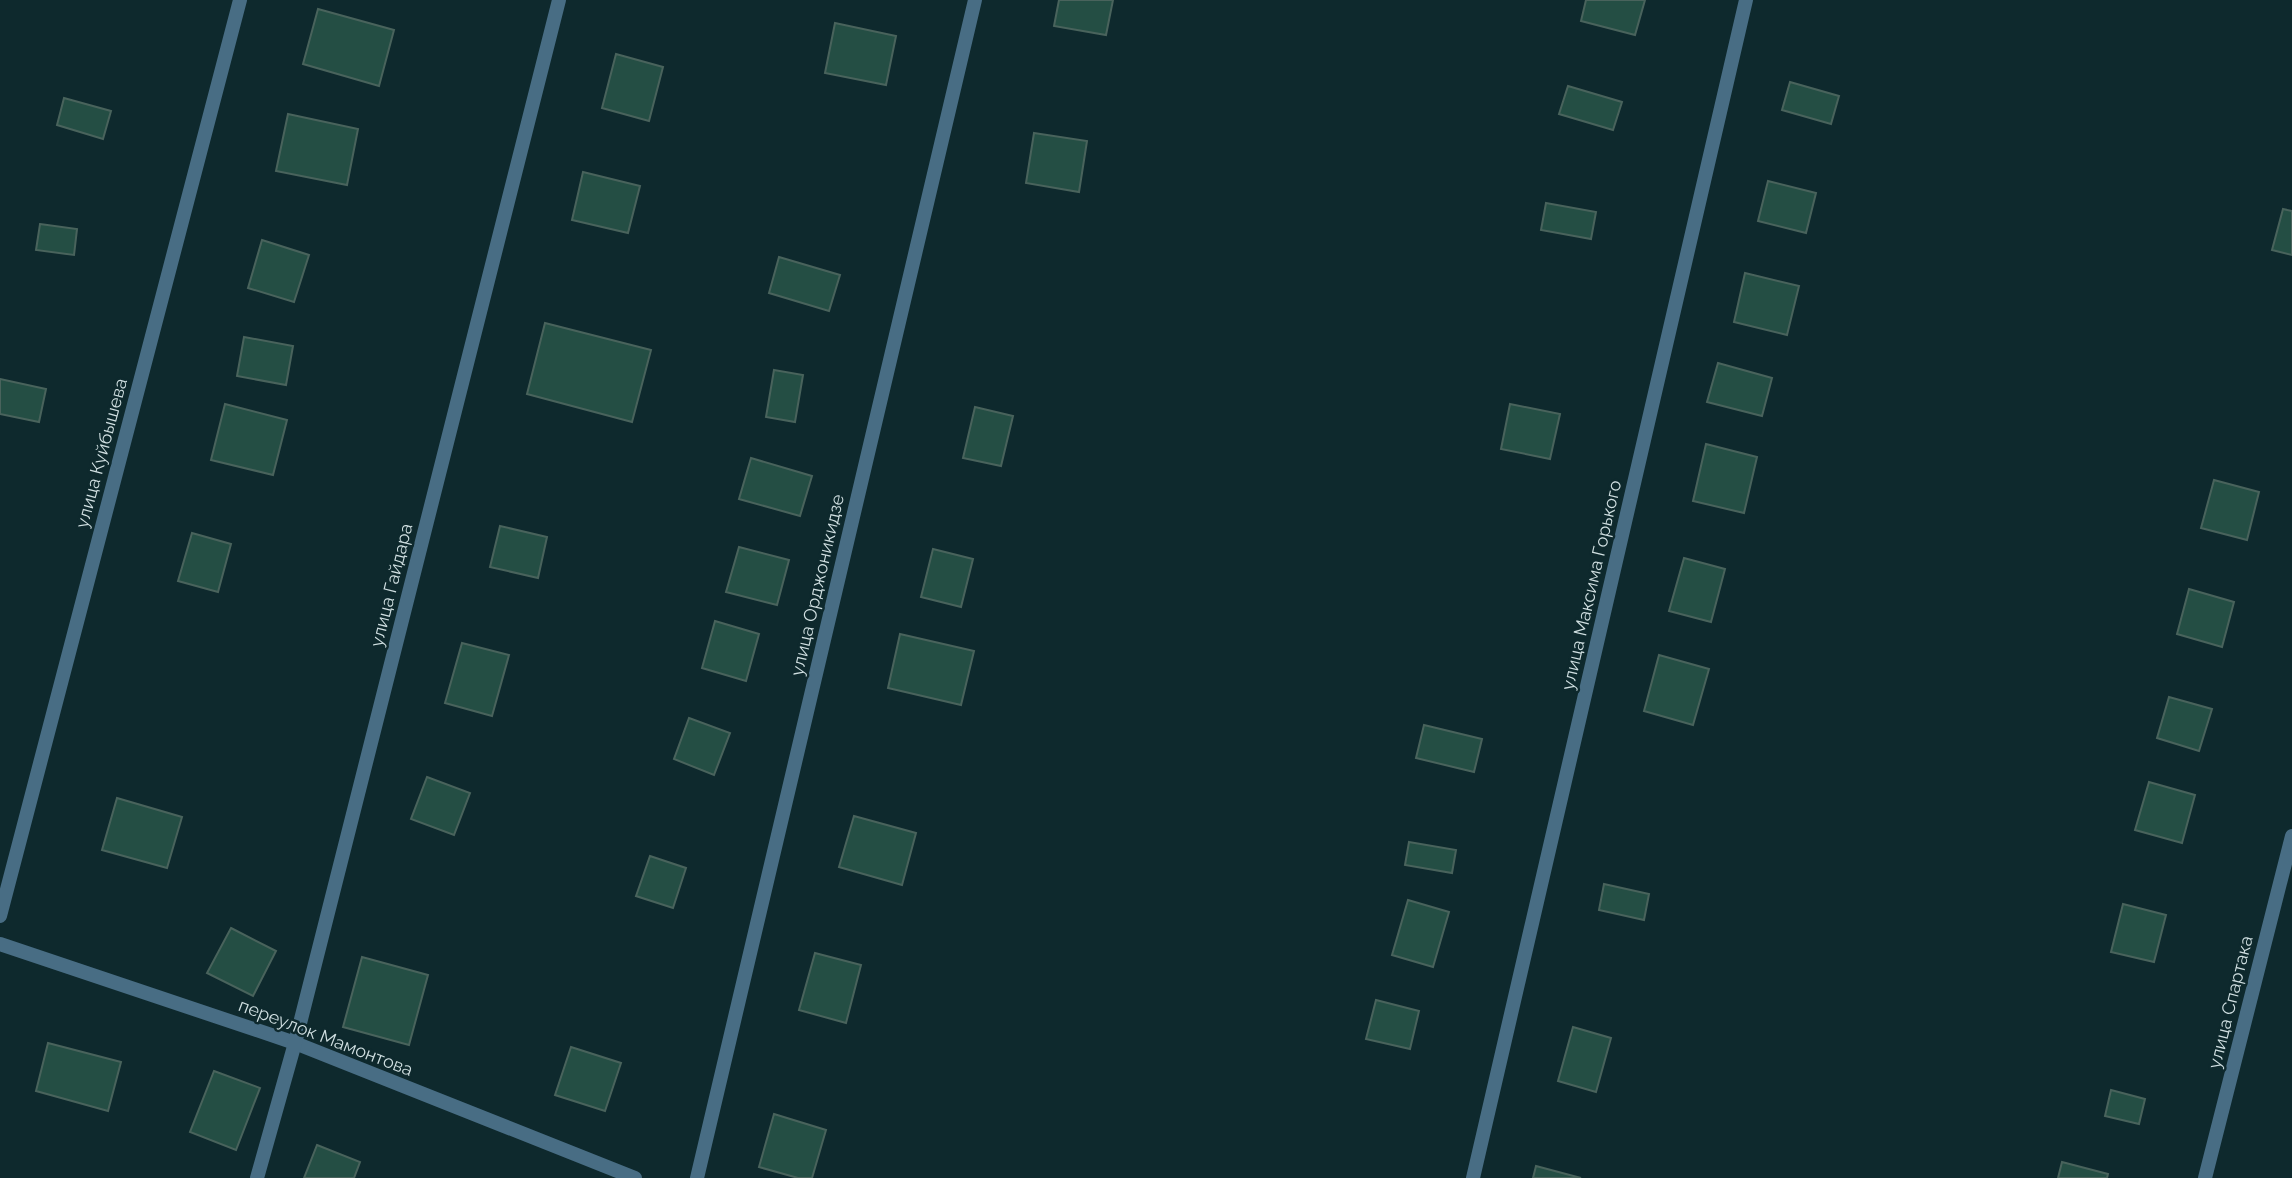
<svg xmlns="http://www.w3.org/2000/svg" width="2292" height="1178" viewBox="0 0 2292 1178" font-family="Raleway,sans-serif">
  <rect width="100%" height="100%" fill="#0e292d"/>
  <g fill="#244e44" stroke="#49635c" stroke-width="2">
    <polygon points="1059,0 1113,0 1106,35 1054,26"/>
    <polygon points="1586,0 1645,0 1635,35 1581,21"/>
    <polygon points="318,9 394,30 379,86 303,64"/>
    <polygon points="835,23 896,36 886,85 825,73"/>
    <polygon points="616,54 663,67 649,121 602,108"/>
    <polygon points="1790,82 1839,96 1831,124 1782,110"/>
    <polygon points="1568,86 1622,102 1613,130 1559,114"/>
    <polygon points="64,98 111,111 103,139 57,125"/>
    <polygon points="288,114 358,129 347,185 276,171"/>
    <polygon points="1034,133 1087,141 1079,192 1026,183"/>
    <polygon points="583,172 640,186 628,233 572,220"/>
    <polygon points="1768,181 1816,193 1806,233 1758,221"/>
    <polygon points="1546,203 1596,212 1591,239 1541,230"/>
    <polygon points="2283,209 2292,211 2292,255 2272,250"/>
    <polygon points="40,224 77,229 74,255 36,250"/>
    <polygon points="262,240 309,255 294,302 248,288"/>
    <polygon points="779,257 840,275 829,311 769,293"/>
    <polygon points="1745,273 1799,286 1787,335 1734,322"/>
    <polygon points="545,323 651,350 632,422 527,394"/>
    <polygon points="244,337 293,346 286,385 237,376"/>
    <polygon points="1718,363 1772,378 1762,416 1707,402"/>
    <polygon points="774,370 803,375 795,422 766,417"/>
    <polygon points="0,379 46,389 39,422 0,414"/>
    <polygon points="225,404 287,420 273,475 211,460"/>
    <polygon points="1510,404 1560,414 1550,459 1501,449"/>
    <polygon points="975,407 1013,416 1001,466 963,458"/>
    <polygon points="1706,444 1757,457 1744,513 1693,501"/>
    <polygon points="751,458 812,476 800,516 739,499"/>
    <polygon points="2214,480 2259,492 2247,540 2201,528"/>
    <polygon points="500,526 547,537 538,578 490,567"/>
    <polygon points="192,533 231,544 218,592 178,581"/>
    <polygon points="739,547 789,560 777,605 726,592"/>
    <polygon points="933,549 973,559 961,607 921,597"/>
    <polygon points="1684,558 1725,569 1711,622 1669,611"/>
    <polygon points="2189,589 2234,602 2222,647 2177,634"/>
    <polygon points="715,621 759,634 746,681 702,668"/>
    <polygon points="900,634 974,651 961,705 888,688"/>
    <polygon points="462,643 509,655 492,716 445,703"/>
    <polygon points="1659,655 1709,669 1693,725 1644,711"/>
    <polygon points="2169,697 2212,709 2199,751 2157,738"/>
    <polygon points="689,718 730,733 714,775 674,759"/>
    <polygon points="1424,725 1482,739 1474,772 1416,758"/>
    <polygon points="427,777 470,793 454,835 411,819"/>
    <polygon points="2149,782 2195,795 2182,843 2135,830"/>
    <polygon points="117,798 182,817 167,868 102,850"/>
    <polygon points="854,816 916,833 902,885 839,867"/>
    <polygon points="1409,842 1456,850 1452,873 1405,865"/>
    <polygon points="650,856 686,868 673,908 636,896"/>
    <polygon points="1604,884 1649,894 1644,920 1599,910"/>
    <polygon points="1408,900 1449,912 1433,967 1392,955"/>
    <polygon points="2123,904 2166,915 2154,962 2111,952"/>
    <polygon points="231,928 276,951 253,996 207,973"/>
    <polygon points="815,953 861,965 846,1023 799,1010"/>
    <polygon points="362,957 428,975 409,1045 343,1027"/>
    <polygon points="1376,1000 1419,1011 1410,1049 1366,1039"/>
    <polygon points="1573,1027 1611,1038 1596,1092 1558,1081"/>
    <polygon points="48,1043 121,1062 108,1111 36,1091"/>
    <polygon points="571,1047 621,1063 605,1111 555,1095"/>
    <polygon points="214,1071 260,1088 236,1150 190,1132"/>
    <polygon points="2111,1090 2145,1099 2139,1124 2105,1116"/>
    <polygon points="774,1114 826,1130 812,1178 798,1178 759,1167"/>
    <polygon points="317,1145 360,1162 354,1178 304,1178"/>
    <polygon points="2062,1162 2108,1174 2107,1178 2058,1178"/>
    <polygon points="1536,1166 1581,1178 1533,1178"/>
  </g>
  <g fill="none" stroke-linecap="round" stroke-linejoin="round">
    <g stroke="#486d84" stroke-width="14">
      <polyline points="0,916 240,0"/>
      <polyline points="0,944 295,1043 635,1178"/>
      <polyline points="257,1178 295,1043 559,0"/>
      <polyline points="697,1178 975,0"/>
      <polyline points="1473,1178 1746,0"/>
      <polyline points="2205,1178 2292,836"/>
    </g>
  </g>
  <g text-anchor="middle" dominant-baseline="central" stroke-width="5" stroke-linejoin="round" paint-order="stroke">
    <g font-size="18" fill="#d0dfe1" stroke="#0e292d">
      <text transform="translate(101 453) rotate(-75)">улица Куйбышева</text>
      <text transform="translate(391 585) rotate(-76)">улица Гайдара</text>
      <text transform="translate(817 585) rotate(-77)">улица Орджоникидзе</text>
      <text transform="translate(1591 585) rotate(-77)">улица Максима Горького</text>
      <text transform="translate(2230 1002) rotate(-76)">улица Спартака</text>
      <text transform="translate(326 1037) rotate(21)">переулок Мамонтова</text>
    </g>
  </g>
</svg>
